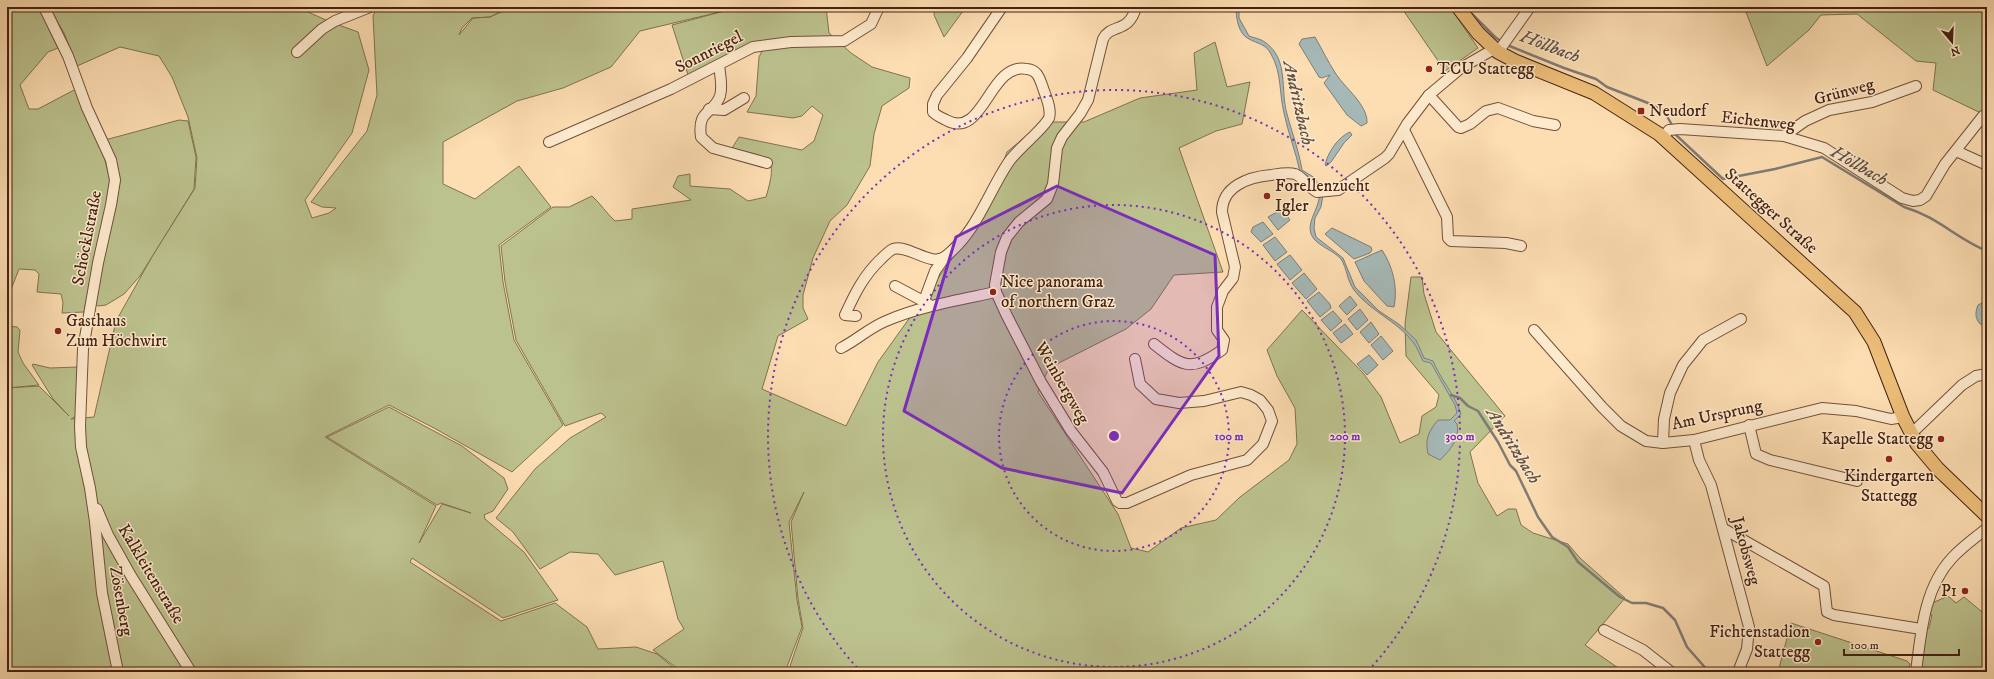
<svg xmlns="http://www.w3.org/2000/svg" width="1994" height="679" viewBox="0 0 1994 679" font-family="'IM FELL DW Pica',serif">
  <rect width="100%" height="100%" fill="#fddeb2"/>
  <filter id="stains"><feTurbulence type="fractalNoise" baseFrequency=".005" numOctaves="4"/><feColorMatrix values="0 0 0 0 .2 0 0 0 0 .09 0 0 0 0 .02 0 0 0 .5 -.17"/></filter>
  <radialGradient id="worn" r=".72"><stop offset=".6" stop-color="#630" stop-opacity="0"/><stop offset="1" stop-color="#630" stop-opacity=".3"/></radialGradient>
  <g fill="#bcc28e" stroke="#807250">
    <polygon points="7,7 39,7 58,48 48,52 20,85 29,109 38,109 76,89 104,156 111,184 84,312 62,313 63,303 61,294 37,292 39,274 35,270 19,269 7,300"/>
    <path d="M49 7H297L328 21 358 32 369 70 352 133 305 200 312 218 329 213 336 208 322 207 311 202 367 131 377 95 373 16 377 7H501L502 11 490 17 472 18 462 28 459 35 473 18 490 17 503 11 501 7H826L829 33 851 53 872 67 910 78 909 88 882 106 874 134 870 166 847 205 830 221 813 258 803 295V308L808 319 778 336 762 389 846 426 878 362 982 217 1007 152 1043 122H1084L1140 98 1197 90 1194 53 1215 42 1227 87 1250 82 1242 124 1216 131 1179 148 1223 272 1174 275 1151 309 1126 329 1049 368 1038 392 1118 514 1131 548 1148 552 1181 528 1216 520 1240 497 1289 460 1297 444 1295 408 1277 376 1267 350 1302 310 1363 373 1381 397 1400 443 1419 434 1422 416 1436 407 1439 395 1406 356 1405 324 1411 277H1422L1424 294 1436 332 1505 416 1470 452 1478 483 1497 516 1508 509H1516L1521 525 1533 533 1568 544 1580 558 1625 598 1585 645 1624 672H788L803 628 798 599 791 522 804 492 789 522 797 600 802 627 785 672H682L653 650 684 629 678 619 663 561 615 575 598 554 570 552 540 569 513 532 496 518 535 469 570 438 606 417 601 413 565 426 516 340 505 282 501 246 553 207H569L592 196C601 204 606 213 615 221L632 219V209L691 200 673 187 678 176 690 174V186L730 189 748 201 766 197C779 154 769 158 732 148L739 137 802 150 814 141 823 115 812 106 802 116 793 118 747 112 756 96 759 57 764 47 761 42 689 78 672 25 728 10 640 31 611 67 563 88 517 101 443 142V184L475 199 519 166 551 207 499 245 503 282 514 340 563 425 512 472 434 428 389 405 325 437 436 506 419 543 442 504 471 513 441 503 437 505 327 437 389 407 462 446 504 478 508 489 493 511 484 515 485 519 524 552 558 600 503 618 412 558 410 562 501 621 555 603 587 627 598 649 636 647 657 654 679 672H7V388L39 386 69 416 53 399 32 365 33 364 50 368 78 367 77 416 71 419 94 417 116 321 153 255 195 188 197 158 188 117 172 77 159 56 120 47 77 66 64 33Z"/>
    <polygon points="935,7 966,7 944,37 934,15"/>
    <polygon points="1401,7 1450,7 1478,48 1445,71"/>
    <polygon points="1744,7 1987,7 1987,116 1933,90 1936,63 1916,61 1857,14 1821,15 1809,30 1767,66"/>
    <polygon points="179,120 188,121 196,157 194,189 140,276 124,294 106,305 98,306 94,303 117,196 105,140"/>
    <polygon points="7,322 8,326 17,327 20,330 18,352 23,363 39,385 7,388"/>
    <polygon points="1948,596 1956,603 1964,597 1987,616 1987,672 1917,672 1922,635 1929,628 1932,615 1928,613 1930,604"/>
    <polygon points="1791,623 1907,661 1910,664 1908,672 1778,672"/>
  </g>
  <g fill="#a5b9b8" stroke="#7f7c76">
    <path d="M1236 7H1239V18L1249 36C1254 38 1262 39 1266 43 1289 60 1280 90 1287 114 1292 133 1299 151 1302 170L1315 178 1323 194 1321 207 1315 218 1314 228 1316 237 1343 258 1355 287 1379 311 1400 325 1416 340 1424 358 1433 361C1441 380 1455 395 1461 414L1454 421 1457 424C1460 439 1450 450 1440 460L1428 454C1425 439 1428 432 1438 420H1450L1457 413 1455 405 1431 363 1423 361C1420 355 1417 347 1413 342 1397 321 1370 311 1354 290 1347 281 1347 268 1341 259 1334 251 1321 247 1314 239 1299 221 1333 200 1313 180 1309 176 1304 175 1300 172 1296 152 1288 133 1284 113 1279 93 1282 73 1271 54 1266 44 1258 44 1249 39 1238 34 1236 17 1236 7Z"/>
    <path d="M1315 37C1322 49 1328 62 1336 74 1345 88 1368 105 1367 123L1361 126 1347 115 1324 83 1330 75 1322 78 1319 77 1299 44 1302 39Z"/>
    <path d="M1350 132 1352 135 1344 143 1331 162 1326 166 1325 165C1328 152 1338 137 1350 132Z"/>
    <polygon points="1282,209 1290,220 1278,230 1268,217"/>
    <polygon points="1263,222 1273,234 1261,242 1251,232 1253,227"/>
    <polygon points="1332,228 1371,247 1372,250 1370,253 1354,259 1325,234"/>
    <polygon points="1275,237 1287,252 1275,261 1263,245"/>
    <path d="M1382 250C1393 267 1398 287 1394 307L1387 306 1364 281 1355 262Z"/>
    <polygon points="1290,255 1302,270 1290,280 1277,264"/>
    <polygon points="1304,273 1317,289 1306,299 1292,283"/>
    <polygon points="1319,292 1330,304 1331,308 1320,317 1307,301"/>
    <polygon points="1350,296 1357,305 1347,315 1339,306"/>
    <path d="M1982 303 1987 306V325L1980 324C1975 318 1975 313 1978 305Z"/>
    <polygon points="1360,309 1368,320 1357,330 1348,319"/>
    <polygon points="1333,311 1342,321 1331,331 1321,320"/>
    <polygon points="1371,322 1379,334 1369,343 1360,332"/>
    <polygon points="1345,324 1353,334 1341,343 1333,333"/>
    <polygon points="1381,336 1393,351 1383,360 1371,345"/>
    <polygon points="1369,355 1378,365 1367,375 1357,364"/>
  </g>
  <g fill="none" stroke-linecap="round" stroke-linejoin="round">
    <g stroke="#7f7c76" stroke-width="2.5">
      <polyline points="1468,10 1495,37 1502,42"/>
      <polyline points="1507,45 1564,68 1596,79 1607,87 1648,103 1664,111 1672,125"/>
      <path d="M1676 135 1723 179 1775 169 1822 157 1904 207C1938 217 1957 239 1987 251"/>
      <polyline points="1451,395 1460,398 1468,406 1478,411 1498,442 1510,465 1516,471 1538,517 1552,537 1568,547 1578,562 1620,597 1632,603 1646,603 1663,608 1675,620 1687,647 1709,672"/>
    </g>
    <defs>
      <g id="minor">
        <polyline points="44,7 68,56 87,108 111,160 115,180 111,205 98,263 83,349 80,426 81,447 90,488 95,522 102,593 118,672"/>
        <polyline points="297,52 322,29 335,21 370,7"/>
        <polyline points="1498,52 1530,7"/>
        <path d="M719 65C720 75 723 86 720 96 713 115 697 109 701 137L713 148 767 163"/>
        <polyline points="1429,95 1458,127 1461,128 1470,124 1486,111 1498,108 1533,121 1555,125"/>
        <polyline points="709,109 724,110 744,98"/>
        <polyline points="1404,130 1447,217 1448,238 1451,241 1506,243 1521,246"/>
        <polyline points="1784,136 1805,121 1829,110 1872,102 1916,86"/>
        <polyline points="1663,137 1669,130 1680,129 1784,136 1824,148 1902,198 1913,201 1920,200 1926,196 1945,164 1983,116"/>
        <polyline points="549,142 671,89 753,47 791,42 844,41 871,24 879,7"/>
        <polyline points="1956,151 1987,165"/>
        <polyline points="895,286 925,302"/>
        <polyline points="931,306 925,302 925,298 935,271 945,257"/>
        <path d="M856 316 845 315C855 293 864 275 881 259 884 256 889 251 893 249 909 244 931 268 946 256 977 231 987 195 1008 163 1018 148 1042 131 1049 118 1052 108 1045 95 1042 85 1039 77 1037 70 1027 69 989 61 984 141 946 120 942 118 937 116 933 112V104L937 95 967 58 1002 7"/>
        <polyline points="1534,330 1602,407 1621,426 1646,441 1663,443 1694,440 1822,408 1856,411 1891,419 1903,417"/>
        <path d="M1154 344C1182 366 1190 373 1222 350L1224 340 1217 330V307L1223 291 1233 278 1235 267 1222 212C1222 186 1249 177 1271 175 1278 174 1288 172 1295 174 1303 177 1309 188 1317 192L1338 190 1385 158 1389 154 1407 124 1429 95 1461 68 1494 49"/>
        <path d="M841 348C857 340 869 328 886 321 921 306 959 300 996 292"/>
        <path d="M1135 359 1140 384 1156 399 1179 403 1204 401 1241 392 1251 395 1260 400 1268 410 1272 421 1263 444 1247 460 1191 475 1127 503H1120L1117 501 1103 472 1071 431 1041 382 1006 314 996 292 995 285 1001 252 1007 237 1019 222 1047 199 1053 184 1057 148 1062 137 1080 114 1088 100 1103 39C1111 23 1129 34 1136 7"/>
        <polyline points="1749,425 1756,454 1770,460 1857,481"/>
        <polyline points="1911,434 1962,385 1976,376 1987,374"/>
        <polyline points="1694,440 1699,460 1711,485 1749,627 1747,649 1738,672"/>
        <polyline points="1663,443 1664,419 1670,393 1683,365 1703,340 1741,319"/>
        <polyline points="97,509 108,535 131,576 191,672"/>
        <polyline points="1724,529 1824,586 1827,612 1834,615 1921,629"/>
        <polyline points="1604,630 1643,650 1671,672"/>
        <path d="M1916 672C1921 633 1924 588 1952 558 1962 547 1975 538 1987 528"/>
      </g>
      <polyline id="major" points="1458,7 1478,33 1498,52 1515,61 1594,93 1659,134 1855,312 1874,342 1903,417 1917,444 1938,469 1987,516"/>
    </defs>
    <use href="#minor" stroke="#73503a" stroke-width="12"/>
    <use href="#major" stroke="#452112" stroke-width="15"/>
    <use href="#minor" stroke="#feeacd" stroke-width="10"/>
    <use href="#major" stroke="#eebf79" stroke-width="13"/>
  </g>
  <path fill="#7b2cbf" fill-opacity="0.2" stroke="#7b2cbf" stroke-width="3" stroke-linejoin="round" d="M1057 186 1215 255 1219 356 1122 493 1002 468 904 411 956 237Z"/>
  <g fill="none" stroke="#7b2cbf" stroke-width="2" stroke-dasharray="2 4">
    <circle cx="1114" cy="436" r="115"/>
    <circle cx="1114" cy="436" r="231"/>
    <path d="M861 672A346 346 0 1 1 1367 672"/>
  </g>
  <g fill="#8f2418" stroke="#feeacd" stroke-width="1.5">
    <circle cx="1429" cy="69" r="4"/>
    <rect x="1637" y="107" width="8" height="8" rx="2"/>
    <circle cx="1267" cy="196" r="4"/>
    <circle cx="993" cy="292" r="4"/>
    <circle cx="58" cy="331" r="4"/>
    <circle cx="1941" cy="439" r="4"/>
    <circle cx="1889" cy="459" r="4"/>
    <circle cx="1965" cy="591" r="4"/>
    <circle cx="1818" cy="642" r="4"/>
  </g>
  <g text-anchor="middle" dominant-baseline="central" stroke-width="3" stroke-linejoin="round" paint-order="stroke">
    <g font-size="17" fill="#452112" stroke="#feeacd">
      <text transform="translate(709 52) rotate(-27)">Sonnriegel</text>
      <text transform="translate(1844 92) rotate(-15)">Grünweg</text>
      <text transform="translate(1758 121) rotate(6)">Eichenweg</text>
      <text transform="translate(1771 211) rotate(42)">Stattegger Straße</text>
      <text transform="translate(87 238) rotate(-79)">Schöcklstraße</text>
      <text transform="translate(1062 383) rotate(60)">Weinbergweg</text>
      <text transform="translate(1717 415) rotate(-12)">Am Ursprung</text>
      <text transform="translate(1746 551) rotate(75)">Jakobsweg</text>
      <text transform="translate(151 574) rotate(59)">Kalkleitenstraße</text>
      <text transform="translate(121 601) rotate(80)">Zösenberg</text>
    </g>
    <g font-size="17" fill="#452112" stroke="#feeacd" text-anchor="start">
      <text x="1437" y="69">TCU Stattegg</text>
      <text x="1649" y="111">Neudorf</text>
      <text x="1275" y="186">Forellenzucht<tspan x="1275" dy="20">Igler</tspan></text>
      <text x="1001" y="282">Nice panorama<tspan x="1001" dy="20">of northern Graz</tspan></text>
      <text x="66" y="321">Gasthaus<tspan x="66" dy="20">Zum Höchwirt</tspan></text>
      <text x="1933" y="439" text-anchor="end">Kapelle Stattegg</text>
      <text x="1889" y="476" text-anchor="middle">Kindergarten<tspan x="1889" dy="20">Stattegg</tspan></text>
      <text x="1957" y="591" text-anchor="end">P1</text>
      <text x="1810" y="632" text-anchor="end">Fichtenstadion<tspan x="1810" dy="20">Stattegg</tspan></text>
    </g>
    <g font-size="18" font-style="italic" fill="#624f44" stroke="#feeacd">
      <text transform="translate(1550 47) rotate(21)">Höllbach</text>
      <text transform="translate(1298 103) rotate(77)">Andritzbach</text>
      <text transform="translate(1859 166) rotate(30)">Höllbach</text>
      <text transform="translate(1513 446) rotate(58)">Andritzbach</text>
    </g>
  </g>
  <circle cx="1114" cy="436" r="6" fill="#7b2cbf" stroke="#feeacd" stroke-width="2"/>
  <g font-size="12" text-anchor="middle" font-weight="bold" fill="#7b2cbf" stroke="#feeacd" stroke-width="3" stroke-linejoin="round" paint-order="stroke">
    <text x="1229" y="440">100 m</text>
    <text x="1345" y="440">200 m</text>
    <text x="1460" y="440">300 m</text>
  </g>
  <rect width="1994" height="679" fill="none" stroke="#fddeb2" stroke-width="24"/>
  <rect x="8" y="8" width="1978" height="663" fill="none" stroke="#452112" stroke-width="2"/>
  <rect x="12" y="12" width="1970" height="655" fill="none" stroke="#452112"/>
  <g transform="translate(1952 42) rotate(161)" stroke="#feeacd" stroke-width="3" paint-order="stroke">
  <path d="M0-3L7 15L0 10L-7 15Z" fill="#452112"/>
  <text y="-6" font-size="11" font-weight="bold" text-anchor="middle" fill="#452112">N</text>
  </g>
  <path d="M1844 649v6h115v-6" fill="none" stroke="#452112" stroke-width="2"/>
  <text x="1850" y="649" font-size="12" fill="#452112" stroke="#feeacd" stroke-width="3" paint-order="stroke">100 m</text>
  <rect width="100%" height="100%" filter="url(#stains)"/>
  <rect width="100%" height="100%" fill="url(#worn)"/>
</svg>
